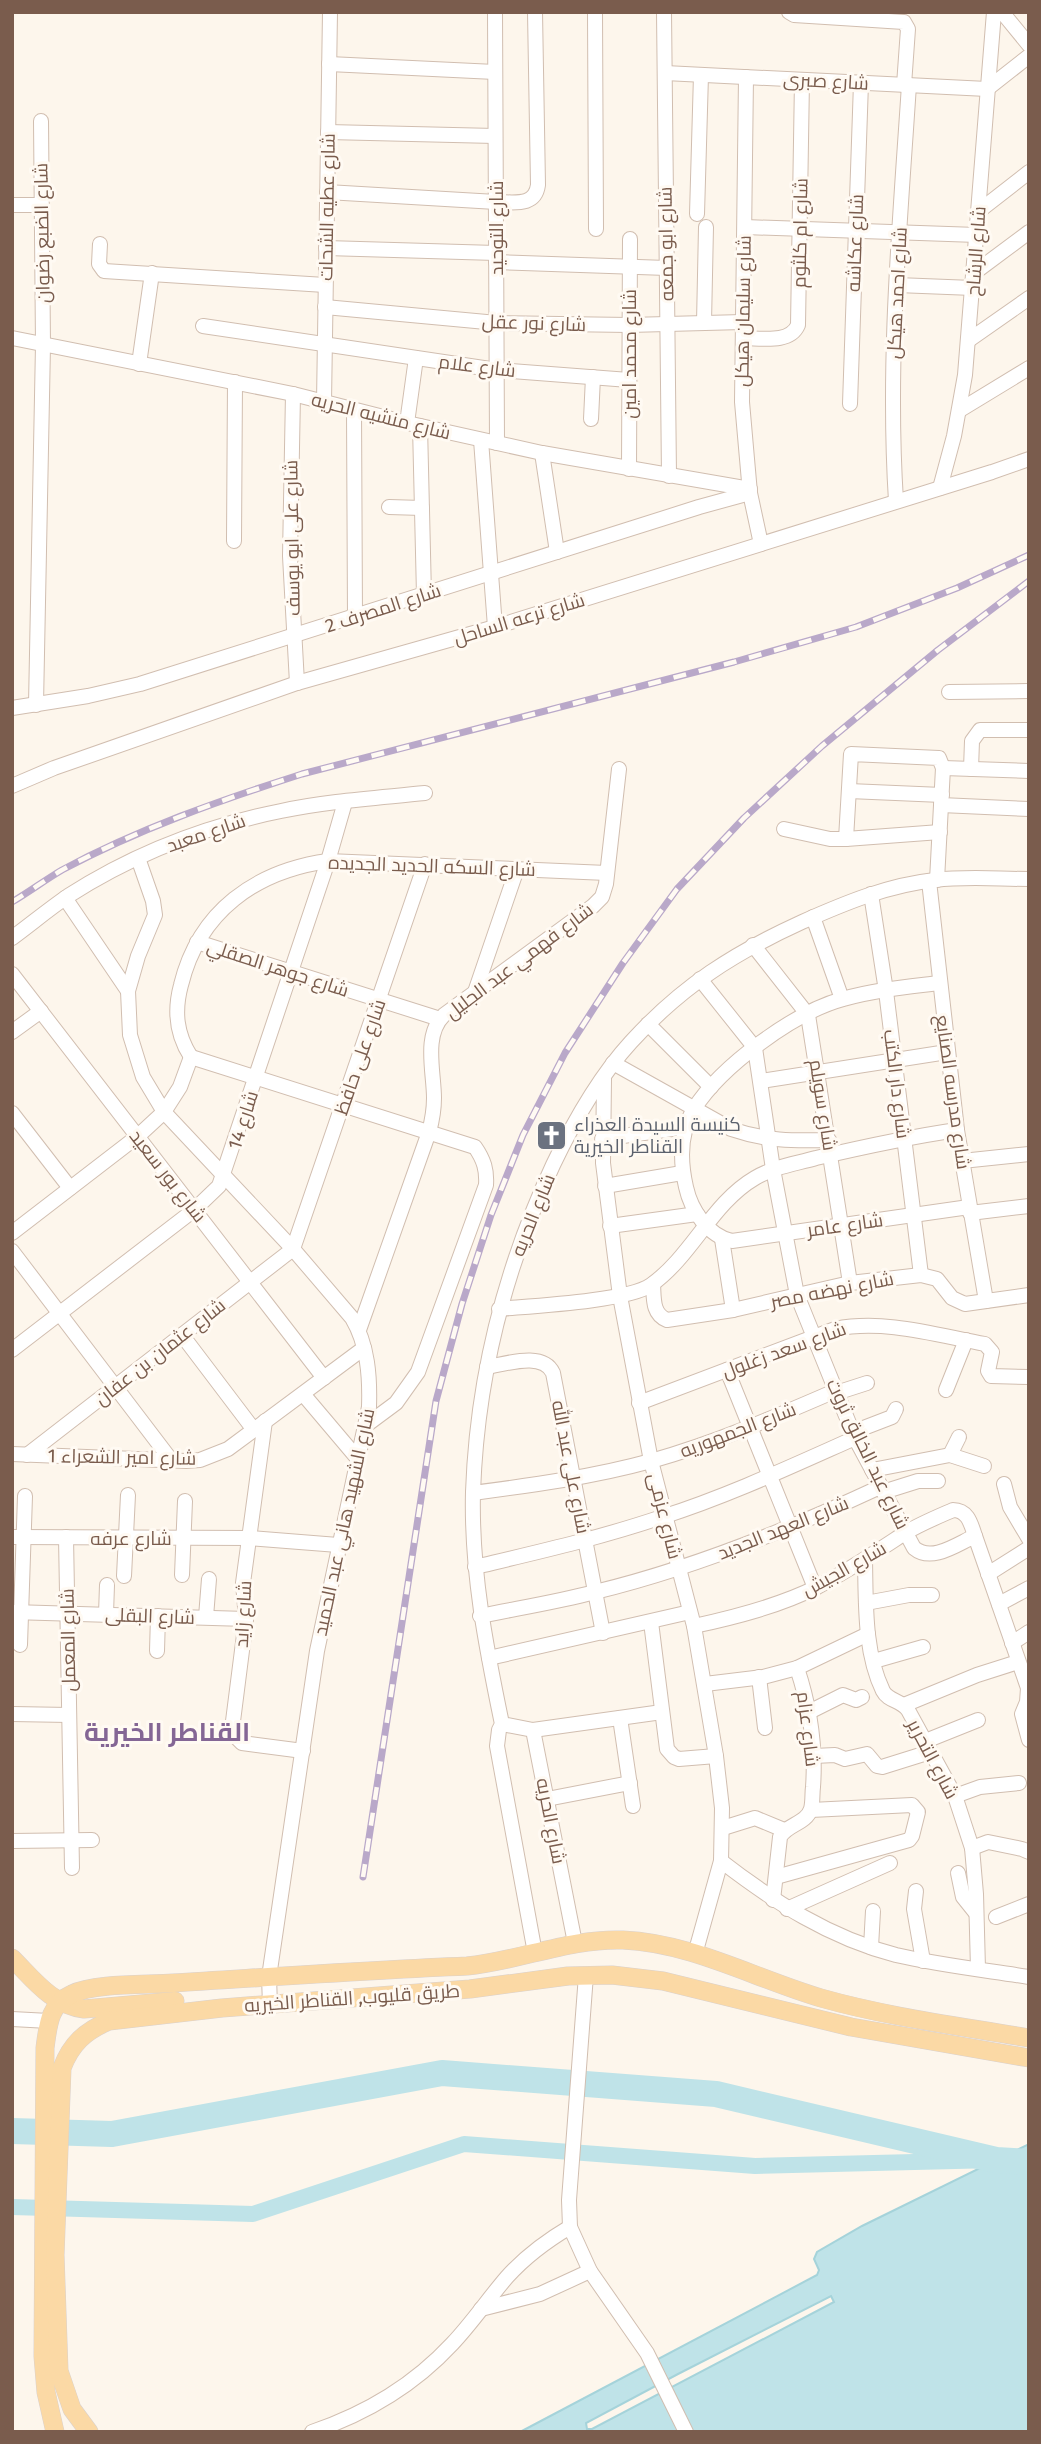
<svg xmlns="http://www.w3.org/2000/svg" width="1041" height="2444" viewBox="0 0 1041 2444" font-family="'Fira Sans',Cairo,sans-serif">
  <rect width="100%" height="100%" fill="#fdf6ec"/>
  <path fill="#bfe3e8" stroke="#a5d3da" stroke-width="2" fill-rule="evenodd" d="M1029 2144V2432H520L817 2275 819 2270 814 2259 817 2252 862 2226ZM831 2296 834 2302 592 2429H587L586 2423 678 2374Z"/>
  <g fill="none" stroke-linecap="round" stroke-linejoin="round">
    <polyline stroke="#bfe3e8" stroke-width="16" points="12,2207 253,2214 464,2144 755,2166 996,2160"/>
    <polyline stroke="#bfe3e8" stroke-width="26" points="12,2131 112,2134 442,2073 716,2094 996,2160 1029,2162"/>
    <defs>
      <g id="minor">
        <polyline points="495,12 497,443"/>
        <polyline points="595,12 596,229"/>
        <polyline points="664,12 669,476"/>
        <polyline points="789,12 794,15 904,22 908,29 904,85"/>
        <polyline points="1002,12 1029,45"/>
        <polyline points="329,64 495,72"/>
        <polyline points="665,73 987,89 1029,56"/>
        <polyline points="746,77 742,402 750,493 761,544"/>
        <polyline points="328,132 495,136"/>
        <path d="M327 192 496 202C514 202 535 207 538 185L535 12"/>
        <polyline points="12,205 41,205"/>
        <polyline points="979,211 1029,172"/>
        <polyline points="697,214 701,75"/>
        <polyline points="745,227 977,235"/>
        <polyline points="100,244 99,264 104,271 325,285"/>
        <polyline points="326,248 496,253"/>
        <polyline points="496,262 667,268"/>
        <polyline points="974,273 1029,232"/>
        <polyline points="897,285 973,288"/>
        <polyline points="325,307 497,323 629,325 743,322"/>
        <polyline points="704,323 706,227"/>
        <polyline points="203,326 497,370 629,380"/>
        <polyline points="12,338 293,394 407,423 542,453 750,489"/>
        <path d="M743 338C761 338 790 344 798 325L802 80"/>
        <polyline points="969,340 1029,298"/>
        <polyline points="139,364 152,273"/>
        <polyline points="293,394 290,556 297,683"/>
        <polyline points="324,402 330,12"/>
        <polyline points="850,404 861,83"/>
        <polyline points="354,410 355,617"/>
        <polyline points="960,410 1029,368"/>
        <polyline points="591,419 593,377"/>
        <polyline points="407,423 416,358"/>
        <polyline points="420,426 424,595"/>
        <polyline points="481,440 495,627"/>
        <polyline points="542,453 557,552"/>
        <polyline points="629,469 630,239"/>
        <polyline points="940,488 954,436 965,375 994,12"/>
        <path d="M896 501C887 362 900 223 909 85"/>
        <polyline points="389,507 422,508"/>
        <polyline points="234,541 235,382"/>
        <polyline points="949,692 1029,691"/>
        <polyline points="36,705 43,345 41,121"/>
        <polyline points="12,708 88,696 140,684 699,507 750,493"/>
        <polyline points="943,768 1029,771"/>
        <polyline points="971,769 972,741 980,730 1029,730"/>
        <polyline points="12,786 54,768 297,683 495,627 992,472 1029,459"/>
        <polyline points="849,791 942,795"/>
        <polyline points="941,805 1029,809"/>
        <polyline points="784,829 830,839 846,839 940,832"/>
        <polyline points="846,839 851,754 939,758 943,768 937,880"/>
        <path d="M138 858 153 901 155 915 138 956 128 991 130 1035 143 1077 164 1112 293 1249 352 1318C368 1345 370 1377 369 1407L317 1651 269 1977 270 2005"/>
        <polyline points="929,881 957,1130 986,1301"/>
        <polyline points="871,894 886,991 921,1275"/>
        <polyline points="65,898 128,991"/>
        <polyline points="813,917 842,999"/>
        <path d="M12 938C31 924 49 909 68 896 132 855 206 826 281 811 328 801 377 798 425 793"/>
        <polyline points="197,942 440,1019"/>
        <polyline points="753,945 808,1015 850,1283"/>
        <polyline points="12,974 324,1378"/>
        <path d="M700 979 755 1048 773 1169 797 1295 855 1438 914 1548C932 1563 957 1544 975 1536L1028 1688 1027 1702 1022 1714 1029 1740"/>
        <path d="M939 983C907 987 874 990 843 999 795 1012 721 1066 694 1109 680 1132 680 1161 686 1187 691 1210 708 1236 732 1241L969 1207"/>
        <polyline points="475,992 517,869"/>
        <polyline points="648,1024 711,1087"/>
        <polyline points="12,1032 41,1011"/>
        <path d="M191 1057 475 1147C484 1160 487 1170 486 1185L418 1372 396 1403 365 1426"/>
        <path d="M191 1057C176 1034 174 1011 181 985 199 911 256 871 328 861L607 873"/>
        <path d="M613 1063 731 1129C766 1141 792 1141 829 1140"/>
        <polyline points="604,1079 603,1163 620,1296 651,1461 694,1626 716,1756 722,1808 721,1861 695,1954"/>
        <polyline points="761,1081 947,1052"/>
        <polyline points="12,1113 70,1188"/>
        <polyline points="602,1139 686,1127"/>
        <polyline points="962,1161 1029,1154"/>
        <polyline points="605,1186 682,1173"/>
        <polyline points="970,1213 1029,1206"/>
        <polyline points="610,1226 697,1214"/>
        <polyline points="12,1233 138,1136 164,1112 180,1087 191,1057"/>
        <polyline points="722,1239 733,1310"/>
        <polyline points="12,1251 171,1460"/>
        <path d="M653 1284C654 1298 652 1314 667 1320L733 1310 850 1283 921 1275 937 1279 952 1298 965 1304 1029 1295"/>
        <path d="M499 1309C533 1306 628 1301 651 1285 692 1256 712 1203 755 1178 773 1167 795 1164 816 1158 863 1147 909 1137 957 1130"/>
        <path d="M359 1330 429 1132C432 1121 434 1110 434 1098 434 1072 423 1035 444 1015L593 906 602 897 606 884 619 769"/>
        <polyline points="182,1335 254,1430"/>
        <polyline points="12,1350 194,1210 219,1186 328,861 345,802"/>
        <path d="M487 1367C506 1364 543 1351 553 1373L603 1633"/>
        <polyline points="727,1370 815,1588"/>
        <polyline points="946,1390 966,1340"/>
        <polyline points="836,1393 867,1383"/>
        <polyline points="303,1394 358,1459"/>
        <path d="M639 1403 835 1329C884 1319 936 1335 985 1344L992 1352 988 1371 991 1376 1029 1377"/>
        <polyline points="265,1421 243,1583 246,1619 232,1729 233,1734 242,1743 303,1751"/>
        <polyline points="853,1432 892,1417 896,1409"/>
        <polyline points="12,1454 186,1461 200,1460 228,1449 364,1348"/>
        <polyline points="27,1455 293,1249 425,864"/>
        <polyline points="950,1455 959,1437"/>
        <polyline points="872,1470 950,1455 984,1466"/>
        <polyline points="1004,1484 1010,1507 1029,1539"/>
        <polyline points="883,1492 918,1481 938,1481"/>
        <path d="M473 1493C533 1485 593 1477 651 1461 715 1443 775 1417 835 1391"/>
        <polyline points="12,1537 249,1538 338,1545"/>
        <polyline points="66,1537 72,1868"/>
        <path d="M865 1561C866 1603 864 1652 883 1691 888 1701 901 1700 908 1710L955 1796 972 1848 976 1894 978 1969"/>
        <path d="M475 1567C538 1552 600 1538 662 1517 728 1496 792 1466 855 1438"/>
        <polyline points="988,1574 1029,1548"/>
        <polyline points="182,1575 185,1501"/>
        <polyline points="124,1576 128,1495"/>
        <polyline points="866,1603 909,1595 932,1595"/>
        <polyline points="999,1604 1029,1588"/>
        <polyline points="12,1612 246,1619"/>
        <polyline points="106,1614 107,1585"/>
        <path d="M480 1616C519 1608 557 1602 595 1592 694 1568 788 1530 880 1487"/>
        <polyline points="206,1617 209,1579"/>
        <polyline points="651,1622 667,1749 674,1757 679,1759 716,1756"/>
        <path d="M694 1626C736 1617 779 1606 817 1587 848 1571 876 1552 905 1533 920 1524 937 1517 953 1510 968 1510 971 1524 975 1536"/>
        <polyline points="1012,1643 1029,1632"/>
        <polyline points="20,1645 25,1496"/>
        <polyline points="157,1651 158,1616"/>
        <polyline points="489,1658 690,1612"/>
        <polyline points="874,1661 923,1647"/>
        <polyline points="759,1677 765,1728"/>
        <polyline points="705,1684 763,1677 797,1668 868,1634"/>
        <polyline points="904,1705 977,1675 1018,1662"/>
        <polyline points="809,1712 843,1695 856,1700 862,1697"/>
        <polyline points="12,1714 69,1715"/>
        <polyline points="620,1718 633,1806"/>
        <polyline points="502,1724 533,1730 662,1712"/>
        <polyline points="533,1730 575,1943"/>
        <polyline points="923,1742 978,1720"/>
        <polyline points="814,1756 835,1755 845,1759 867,1754 877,1766 882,1767 930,1752"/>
        <polyline points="955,1796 980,1787 1019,1783"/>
        <polyline points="547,1799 630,1783"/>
        <polyline points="723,1828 755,1818 784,1830"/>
        <polyline points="12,1841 92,1840"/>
        <polyline points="972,1848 988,1842 1022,1849 1029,1852"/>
        <path d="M721 1861C774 1902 830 1938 896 1955 939 1965 984 1970 1029 1977"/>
        <polyline points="958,1873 963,1897 975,1912"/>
        <polyline points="776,1877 909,1840 912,1836 918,1812 912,1805 811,1810"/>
        <polyline points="916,1891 914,1909 923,1961"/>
        <path d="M773 1900 780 1837C787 1824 806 1824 811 1809 813 1802 812 1794 813 1787 816 1746 810 1707 797 1668"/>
        <polyline points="787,1909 890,1863"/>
        <polyline points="996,1917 1029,1904"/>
        <polyline points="871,1947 873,1911"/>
        <path d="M535 1953 497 1746 499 1730 502 1724C486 1647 471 1571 473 1492 477 1378 505 1268 553 1165 574 1121 598 1078 631 1042 682 986 734 953 802 922 845 903 888 885 935 880 966 876 998 879 1029 879"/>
        <polyline points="586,1975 569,2200 570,2227 590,2271 647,2353 686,2432"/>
        <polyline points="12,2019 49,2021"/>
        <polyline points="481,2309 540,2294 590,2271"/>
        <path d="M312 2432C365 2414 414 2385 452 2344 472 2323 488 2299 507 2277 525 2257 548 2240 570 2227"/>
      </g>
      <g id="major">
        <path d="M12 1958C34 1980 52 2005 84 2009L175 2001"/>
        <path d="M55 2432 46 2392 43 2356 45 2048C48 2026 49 2004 72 1994 94 1983 146 1985 173 1983 271 1977 369 1970 467 1966 520 1961 569 1938 623 1940 692 1943 756 1979 821 1998 888 2017 960 2026 1029 2038"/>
        <path d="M89 2432 72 2409 59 2371 55 2255 62 2068C71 2044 85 2031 109 2021L222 2008 470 1989 568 1976 612 1975 663 1981 851 2027 1029 2058"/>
      </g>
    </defs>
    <use href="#minor" stroke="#d1beb0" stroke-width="16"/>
    <use href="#major" stroke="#dad1cd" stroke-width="19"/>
    <use href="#minor" stroke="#fff" stroke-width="14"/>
    <use href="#major" stroke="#fbd9a5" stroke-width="18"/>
    <defs>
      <g id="rail">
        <path d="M12 902C29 892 45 880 62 870 138 829 221 800 302 774L734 662 856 627 957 588 1029 555"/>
        <polyline points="363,1877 436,1401 462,1304 491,1215 523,1135 565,1053 623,963 677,889 744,818 822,746 938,650 1029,581"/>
      </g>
    </defs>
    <use href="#rail" stroke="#b9a8c9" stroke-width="7"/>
    <use href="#rail" stroke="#fffaf3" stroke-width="4.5" stroke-dasharray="13" stroke-linecap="butt"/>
  </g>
  <defs>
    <symbol id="church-square" viewBox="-11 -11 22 22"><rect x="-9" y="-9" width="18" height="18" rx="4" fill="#6b7280" stroke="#fffaf3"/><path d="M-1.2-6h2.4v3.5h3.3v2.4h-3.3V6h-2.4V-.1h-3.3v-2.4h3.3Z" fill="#fff"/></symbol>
  </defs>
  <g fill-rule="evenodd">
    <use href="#church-square" x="534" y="1118" width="35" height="35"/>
  </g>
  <g text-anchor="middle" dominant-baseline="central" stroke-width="6" stroke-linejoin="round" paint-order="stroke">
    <g font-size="19" fill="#7a5c4d" stroke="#fffaf3">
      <text transform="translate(826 81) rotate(3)">شارع صبرى</text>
      <text transform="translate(327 207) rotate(-89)">شارع عطيه الشحات</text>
      <text transform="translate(496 228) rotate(-90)">شارع التوحيد</text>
      <text transform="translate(42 233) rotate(-91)">شارع الضبع رضوان</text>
      <text transform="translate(800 233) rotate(-89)">شارع ام كلثوم</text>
      <text transform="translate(855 243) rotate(-88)">شارع عكاشه</text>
      <text transform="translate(666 244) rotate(-91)">شارع ابو جمعه</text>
      <text transform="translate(976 251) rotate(-86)">شارع الرشاح</text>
      <text transform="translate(897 293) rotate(-87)">شارع احمد هيكل</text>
      <text transform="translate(743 311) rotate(-89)">شارع سليمان هيكل</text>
      <text transform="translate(534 323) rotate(2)">شارع نور عقل</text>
      <text transform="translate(629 354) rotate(-90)">شارع محمد امين</text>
      <text transform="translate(477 366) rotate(7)">شارع علام</text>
      <text transform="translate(381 416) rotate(14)">شارع منشيه الحريه</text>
      <text transform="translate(292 538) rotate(-91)">شارع على ابو يوسف</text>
      <text transform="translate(383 608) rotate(-18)">شارع المصرف 2</text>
      <text transform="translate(519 619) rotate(-17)">شارع ترعه الساحل</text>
      <text transform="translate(206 833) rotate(-19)">شارع معبد</text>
      <text transform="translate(432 866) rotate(2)">شارع السكه الحديد الجديده</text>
      <text transform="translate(519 961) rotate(-37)">شارع فهمي عبد الجليل</text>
      <text transform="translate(278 968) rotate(18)">شارع جوهر الصقلي</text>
      <text transform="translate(360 1057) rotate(-71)">شارع على حافظ</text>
      <text transform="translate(897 1084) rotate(83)">شارع دار الكتب</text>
      <text transform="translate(953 1092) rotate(82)">شارع مدرسه الصنايع</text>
      <text transform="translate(823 1105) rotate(81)">شارع سويلم</text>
      <text transform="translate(243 1120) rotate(-72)">شارع 14</text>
      <text transform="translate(168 1176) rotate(52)">شارع بور سعيد</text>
      <text transform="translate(533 1215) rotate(-68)">شارع الحريه</text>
      <text transform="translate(845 1225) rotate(-8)">شارع عامر</text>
      <text transform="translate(832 1290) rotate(-11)">شارع نهضه مصر</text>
      <text transform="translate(784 1350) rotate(-20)">شارع سعد زغلول</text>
      <text transform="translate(160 1352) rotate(-38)">شارع عثمان بن عفان</text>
      <text transform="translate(738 1430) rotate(-21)">شارع الجمهوريه</text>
      <text transform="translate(868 1454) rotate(64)">شارع عبد الخالق ثروت</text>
      <text transform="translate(122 1457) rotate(1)">شارع امير الشعراء 1</text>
      <text transform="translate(571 1467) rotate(79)">شارع على عبد الله</text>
      <text transform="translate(665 1516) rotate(76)">شارع عزمى</text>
      <text transform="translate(344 1522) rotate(-78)">شارع الشهيد هاني عبد الحميد</text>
      <text transform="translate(783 1528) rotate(-22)">شارع العهد الجديد</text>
      <text x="131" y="1538">شارع عرفه</text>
      <text transform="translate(844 1569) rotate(-29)">شارع الجيش</text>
      <text transform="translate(243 1614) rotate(-87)">شارع زايد</text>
      <text transform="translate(150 1616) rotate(2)">شارع البقلى</text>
      <text transform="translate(68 1640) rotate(-91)">شارع المعمل</text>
      <text transform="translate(808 1729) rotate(83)">شارع عزام</text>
      <text transform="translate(933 1759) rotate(62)">شارع التحرير</text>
      <text transform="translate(551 1821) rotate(79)">شارع الحريه</text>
      <text transform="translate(352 1998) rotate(-4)">طريق قليوب, القناطر الخيريه</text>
    </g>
    <g font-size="19" fill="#5b616d" stroke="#fffaf3" text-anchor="start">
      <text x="574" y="1124">كنيسة السيدة العذراء<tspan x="574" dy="22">القناطر الخيرية</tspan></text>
    </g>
    <g font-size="26" font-weight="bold" fill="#846695" stroke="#fffaf3">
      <text x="167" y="1732">القناطر الخيرية</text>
    </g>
  </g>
  <rect width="1041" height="2444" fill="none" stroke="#7a5c4d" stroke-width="28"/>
</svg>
